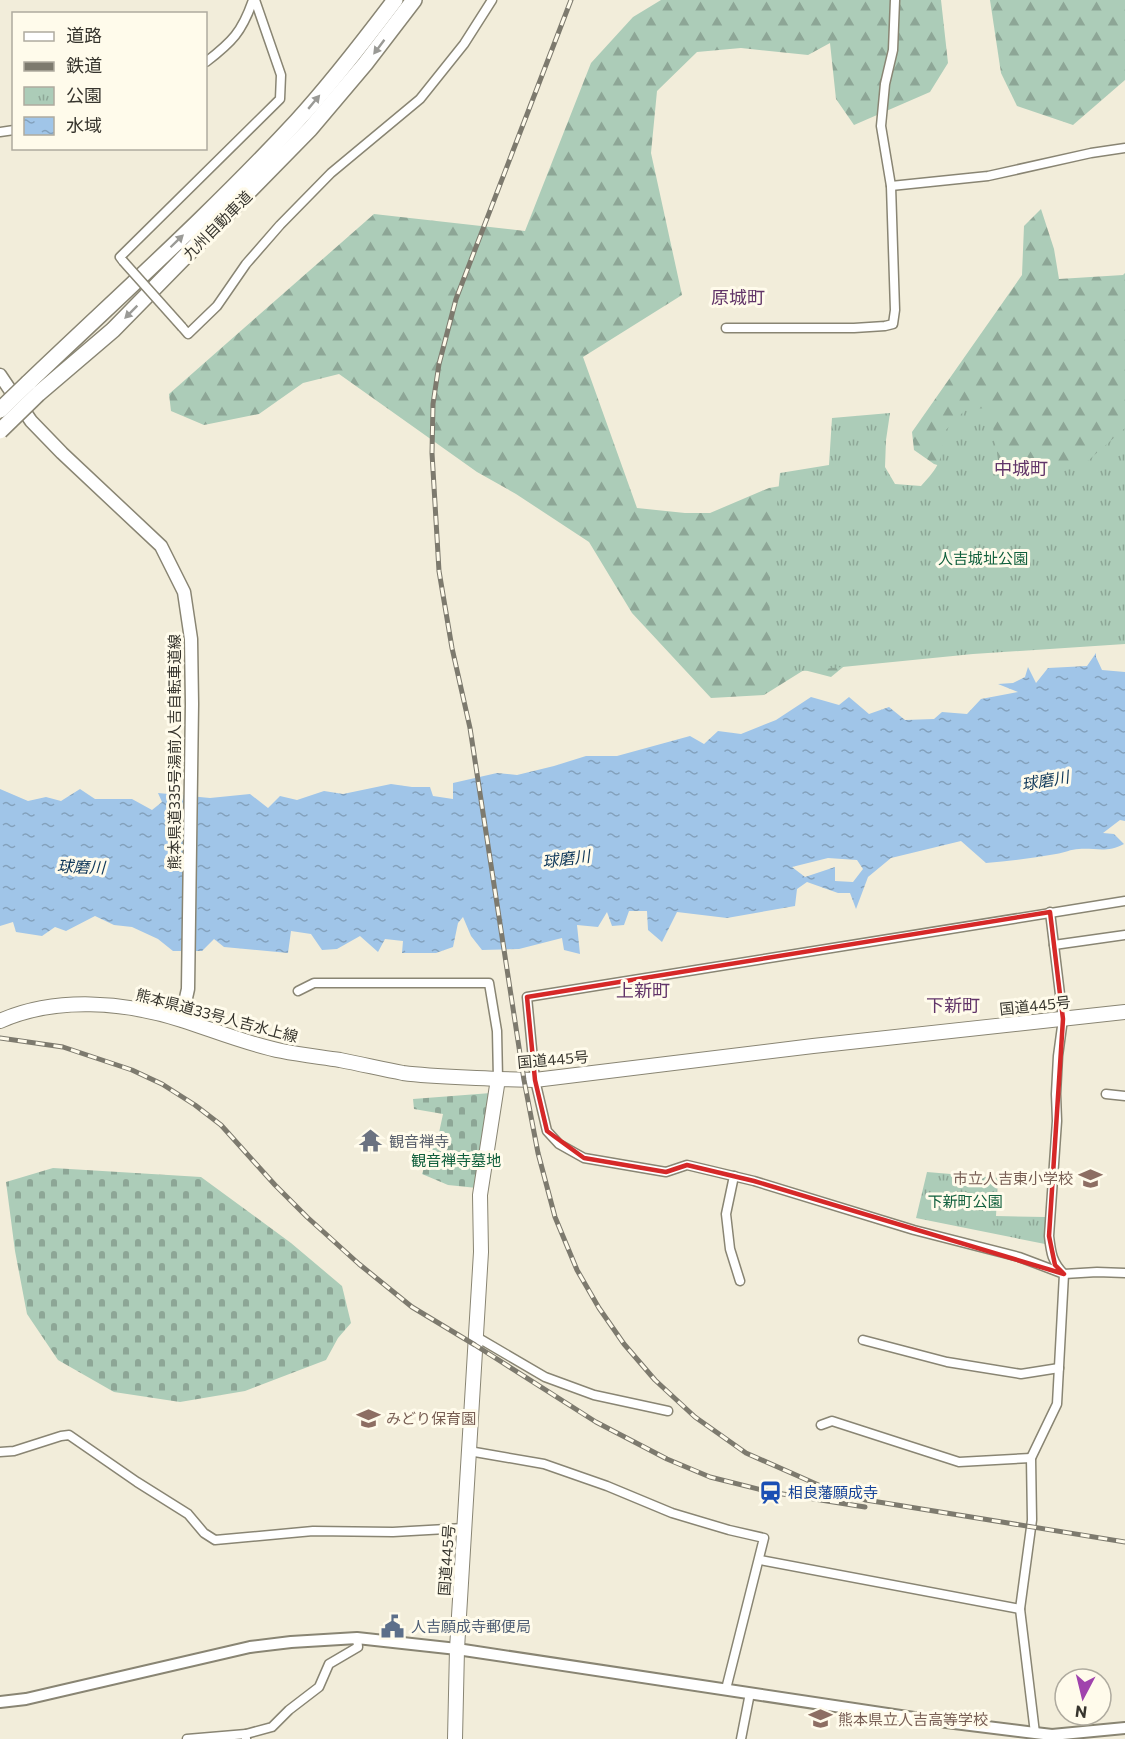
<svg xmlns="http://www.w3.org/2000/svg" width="1125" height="1739" viewBox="0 0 1125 1739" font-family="Commissioner,'Noto Sans JP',sans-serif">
  <defs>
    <pattern id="forest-firs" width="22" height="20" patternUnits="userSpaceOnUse" patternTransform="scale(1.5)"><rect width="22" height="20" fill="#acccb8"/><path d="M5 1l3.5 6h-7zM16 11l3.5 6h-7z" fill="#8da696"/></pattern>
    <pattern id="cemetery-stones" width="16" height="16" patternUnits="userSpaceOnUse" patternTransform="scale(1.5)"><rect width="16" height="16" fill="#acccb8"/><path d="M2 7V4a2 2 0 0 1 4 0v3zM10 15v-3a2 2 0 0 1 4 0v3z" fill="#8da696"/></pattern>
    <pattern id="park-tufts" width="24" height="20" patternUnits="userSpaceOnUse" patternTransform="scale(1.5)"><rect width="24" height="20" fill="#acccb8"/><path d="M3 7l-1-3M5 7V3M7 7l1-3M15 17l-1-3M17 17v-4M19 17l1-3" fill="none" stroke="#8da696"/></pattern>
    <pattern id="water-ripples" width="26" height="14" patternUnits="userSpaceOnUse" patternTransform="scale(1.5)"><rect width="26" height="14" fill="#a0c5e8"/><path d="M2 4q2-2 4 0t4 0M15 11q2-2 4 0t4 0" fill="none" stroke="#83a1bc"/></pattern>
  </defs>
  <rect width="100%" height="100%" fill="#f2edda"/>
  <g fill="url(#forest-firs)">
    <polygon points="661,0 941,0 948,63 930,92 854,125 836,99 830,43 808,55 741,48 697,52 657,91 651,153 682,295 583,357 637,508 685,513 710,513 769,488 880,469 879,520 947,468 934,464 914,450 912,432 1022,275 1024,226 1041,209 1054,249 1059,279 1123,275 1125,273 1125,634 848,663 831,677 804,670 764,695 711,698 632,613 589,542 516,494 477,472 339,374 303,383 259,414 204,425 171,411 169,394 374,214 525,231 591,63 633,17"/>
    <polygon points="990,0 1125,0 1125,80 1073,125 1017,106 1001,73"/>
  </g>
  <g fill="url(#cemetery-stones)">
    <polygon points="491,1093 477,1188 448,1185 422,1174 432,1144 437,1142 443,1114 414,1109 413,1099"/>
    <polygon points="53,1168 201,1177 291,1243 342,1286 351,1323 338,1338 326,1360 245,1391 180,1402 114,1392 58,1360 27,1314 15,1251 6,1182"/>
  </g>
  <g fill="url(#park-tufts)">
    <path d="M990 408 999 466H1082L1125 428V644L973 654 772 674 769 589 780 473 829 465 832 418 890 413 886 440 885 467 895 484 921 486C939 467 943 459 943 433L966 409Z"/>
    <polygon points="927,1172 998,1178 996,1216 1045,1217 1045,1213 1045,1244 916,1218"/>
  </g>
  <path fill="url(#water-ripples)" fill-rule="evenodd" d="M1096 653V657L1102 670 1125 672V821L1120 820 1103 833 1114 834 1124 844C1107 853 1097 848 1079 849 1071 849 1064 853 1056 854 1033 858 1010 861 986 863L961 841 891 858 868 877 856 909 850 893H838L807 882 797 889 795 906 727 918 677 912 662 942 648 930 647 911H629L624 925 612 926 607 912 598 927 577 925 580 954 564 950 562 938 519 949 482 950 471 936 463 917 458 923 453 947 436 953H402L403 941 385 939 378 952 360 936 337 949 322 950 311 934 291 931 288 953 224 947 214 939 202 951H173L158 939 132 927 114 925 95 916 66 931 55 927 42 936 16 932 13 922 0 926V789L28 801 46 797 61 801 80 789 95 799H132L152 810 162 802 158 793 210 798 250 794 268 808 280 796 297 800 324 791 343 794 391 784 412 787H430L433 796 453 799V783L497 773 517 775 554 766 586 756H617L690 736 704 744 718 731 741 734 776 720 811 697 839 705 849 697 869 714 889 707 905 720 934 719 942 712 967 714 981 699 1018 692 998 684 1013 683 1025 677 1028 667 1036 683 1048 668 1087 666ZM828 858 857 860 863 869 853 882 835 881V867L805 877 792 867Z"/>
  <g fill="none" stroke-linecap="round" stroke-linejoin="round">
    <defs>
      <g id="minor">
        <path d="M206 62C232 42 242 32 253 0"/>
        <polyline points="0,132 14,130"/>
        <polyline points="891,186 988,176 1091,153 1125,148"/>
        <polyline points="123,261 120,257 280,99 281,75 255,0"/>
        <polyline points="182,327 188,334 217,306 246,264 280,225 331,173 420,99 464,44 492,0"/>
        <polyline points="726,328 854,328 885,326 893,324 895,310 891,186 881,126 885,84 893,50 895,0"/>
        <path d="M1050 912 1063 1019 1058 1056 1056 1094 1057 1121 1049 1236C1051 1253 1052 1262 1064 1274L1097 1272 1125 1273"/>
        <polyline points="1054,945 1125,935"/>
        <polyline points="298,991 314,983 489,983 497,1031 498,1079"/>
        <polyline points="1106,1094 1125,1096"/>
        <polyline points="734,1176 726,1214 730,1249 740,1281"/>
        <polyline points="475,1336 545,1377 594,1395 668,1411"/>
        <polyline points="863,1340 947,1362 1021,1374 1059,1368"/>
        <polyline points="821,1425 832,1421 959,1462 1031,1458"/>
        <polyline points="469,1451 544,1464 607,1486 672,1513 729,1530 764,1538 726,1689"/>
        <polyline points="0,1452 14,1451 61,1436 69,1435 137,1482 188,1514 204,1533 215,1540 313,1531 393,1532 464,1528"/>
        <polyline points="760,1560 1020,1609"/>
        <polyline points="1035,1733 1020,1609 1032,1520 1031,1458 1057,1404 1064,1274 1019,1257 914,1230 754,1181 687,1165 666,1172 584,1158 559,1144 547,1131 535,1080 527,997 1125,901"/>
        <polyline points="187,1739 246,1734"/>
        <polyline points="246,1739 246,1734 272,1727 289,1710 319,1687 329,1664 358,1647 357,1638"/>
        <polyline points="741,1739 750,1693"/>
      </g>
      <polyline id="tertiary" points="0,1702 26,1699 250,1647 291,1642 357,1638 457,1649 914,1718 1035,1733 1052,1735 1125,1728"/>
      <polyline id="secondary" points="0,375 31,421 62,453 161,546 184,592 191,639 192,704 188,989 181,1020"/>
      <path id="primary" d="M0 1021C56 996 125 1002 182 1020 216 1031 247 1044 282 1051 301 1055 321 1057 340 1060 361 1064 382 1069 403 1073 434 1077 467 1077 498 1079"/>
      <polyline id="trunk" points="455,1739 457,1649 481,1252 480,1195 498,1079 535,1080 813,1046 1125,1012"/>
      <g id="motorway">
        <path d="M28 383C119 296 212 213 297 121 332 83 364 41 395 0"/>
        <polyline points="38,394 113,330 310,129 365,64 414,0"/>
      </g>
    </defs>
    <use href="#minor" stroke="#898573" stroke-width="11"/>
    <use href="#tertiary" stroke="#898573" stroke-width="14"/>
    <use href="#secondary" stroke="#898573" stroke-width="15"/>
    <use href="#primary" stroke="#898573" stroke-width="16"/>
    <use href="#trunk" stroke="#898573" stroke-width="16"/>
    <use href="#motorway" stroke="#898573" stroke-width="18"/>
    <use href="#minor" stroke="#fff" stroke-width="8"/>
    <use href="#tertiary" stroke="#fff" stroke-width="10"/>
    <use href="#secondary" stroke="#fff" stroke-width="12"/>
    <use href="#primary" stroke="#fff" stroke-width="14"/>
    <use href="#trunk" stroke="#fff" stroke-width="14"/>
    <use href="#motorway" stroke="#fff" stroke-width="15"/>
    <defs>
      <g id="rail">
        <polyline points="571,0 456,299 439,364 433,404 432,453 439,571 452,648 470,728 524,1080 538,1153 555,1217 577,1270 599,1308 624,1344 655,1380 695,1417 746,1453 823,1487 866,1500 1125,1542"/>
        <polyline points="0,1038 63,1047 132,1070 162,1084 195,1105 221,1125 275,1185 307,1217 359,1264 412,1307 475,1345 596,1422 667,1459 710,1477 770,1492 865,1507"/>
      </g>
    </defs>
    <use href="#rail" stroke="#7d7a6e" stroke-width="5"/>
    <use href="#rail" stroke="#fffbeb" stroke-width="3" stroke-dasharray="9" stroke-linecap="butt"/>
    <defs>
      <polyline id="minor-bridge" points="123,261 182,327"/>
      <g id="motorway-bridge">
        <polyline points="0,410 28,383"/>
        <polyline points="0,431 38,394"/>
      </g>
    </defs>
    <use href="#minor-bridge" stroke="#898573" stroke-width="11" stroke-linecap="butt"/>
    <use href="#motorway-bridge" stroke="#898573" stroke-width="18" stroke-linecap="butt"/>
    <use href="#minor-bridge" stroke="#fff" stroke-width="8"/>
    <use href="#motorway-bridge" stroke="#fff" stroke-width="15"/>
  </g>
  <defs><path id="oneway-solid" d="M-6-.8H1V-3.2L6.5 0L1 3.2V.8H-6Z" transform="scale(1.5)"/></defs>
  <g fill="#9a9a96">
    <use href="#oneway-solid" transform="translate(379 47) rotate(127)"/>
    <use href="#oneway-solid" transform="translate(314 102) rotate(-50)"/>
    <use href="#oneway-solid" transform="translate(177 241) rotate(-44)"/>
    <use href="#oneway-solid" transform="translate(131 312) rotate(135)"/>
  </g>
  <path fill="none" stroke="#d62828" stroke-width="4.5" stroke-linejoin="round" d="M1050 912 1063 1019 1049 1236 1055 1265 1064 1274 754 1181 687 1165 666 1172 584 1158 547 1131 535 1080 527 997Z"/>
  <defs>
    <symbol id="temple-bare" viewBox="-9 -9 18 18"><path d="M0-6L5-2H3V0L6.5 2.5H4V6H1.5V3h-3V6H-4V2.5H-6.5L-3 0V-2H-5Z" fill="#6b7280" stroke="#fffbeb" stroke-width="2.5" paint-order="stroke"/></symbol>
    <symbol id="school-bare" viewBox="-9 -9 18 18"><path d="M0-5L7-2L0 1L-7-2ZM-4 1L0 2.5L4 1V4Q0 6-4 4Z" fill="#8d6e63" stroke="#fffbeb" stroke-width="2.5" paint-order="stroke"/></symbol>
    <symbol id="station-bare" viewBox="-9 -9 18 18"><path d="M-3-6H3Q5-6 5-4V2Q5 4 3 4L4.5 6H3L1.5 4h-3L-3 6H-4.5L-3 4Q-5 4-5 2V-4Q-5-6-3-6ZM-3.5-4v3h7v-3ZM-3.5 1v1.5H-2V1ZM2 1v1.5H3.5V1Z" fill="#1a4fb4" stroke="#fffbeb" stroke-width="2.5" paint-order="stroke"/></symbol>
    <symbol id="civic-bare" viewBox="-9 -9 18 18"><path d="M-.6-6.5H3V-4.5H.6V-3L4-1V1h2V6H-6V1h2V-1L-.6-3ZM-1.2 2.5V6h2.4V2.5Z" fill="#5c6f8a" stroke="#fffbeb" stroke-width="2.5" paint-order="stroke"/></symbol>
  </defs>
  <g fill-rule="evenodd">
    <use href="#temple-bare" x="354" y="1124" width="33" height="33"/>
    <use href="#school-bare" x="1074" y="1162" width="33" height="33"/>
    <use href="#school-bare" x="352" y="1402" width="33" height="33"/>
    <use href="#station-bare" x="754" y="1476" width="33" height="33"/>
    <use href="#civic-bare" x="376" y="1610" width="33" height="33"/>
    <use href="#school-bare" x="804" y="1702" width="33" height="33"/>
  </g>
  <g text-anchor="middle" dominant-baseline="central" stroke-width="6" stroke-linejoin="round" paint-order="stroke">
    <g font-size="15" fill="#36342d" stroke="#fffbeb">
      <text transform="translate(217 225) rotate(-45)">九州自動車道</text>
      <text transform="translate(174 752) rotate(-90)">熊本県道335号湯前人吉自転車道線</text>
      <text transform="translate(1035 1005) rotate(-6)">国道445号</text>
      <text transform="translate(217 1015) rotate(15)">熊本県道33号人吉水上線</text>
      <text transform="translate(553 1059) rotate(-5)">国道445号</text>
      <text transform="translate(446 1560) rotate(-86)">国道445号</text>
    </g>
    <g font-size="15" fill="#11603d" stroke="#fffbeb">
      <text x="983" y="558">人吉城址公園</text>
      <text x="456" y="1160">観音禅寺墓地</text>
      <text x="965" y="1201">下新町公園</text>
    </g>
    <g font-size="15" fill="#5b616d" stroke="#fffbeb" text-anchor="start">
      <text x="389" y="1141">観音禅寺</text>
    </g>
    <g font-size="15" fill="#785e54" stroke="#fffbeb" text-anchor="start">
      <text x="1073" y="1178" text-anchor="end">市立人吉東小学校</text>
      <text x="386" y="1418">みどり保育園</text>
      <text x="838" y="1719">熊本県立人吉高等学校</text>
    </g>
    <g font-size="15" fill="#164399" stroke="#fffbeb" text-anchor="start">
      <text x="788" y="1492">相良藩願成寺</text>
    </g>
    <g font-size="15" fill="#4e5e75" stroke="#fffbeb" text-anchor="start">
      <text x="411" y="1626">人吉願成寺郵便局</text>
    </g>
    <g font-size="16" font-style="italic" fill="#0f385a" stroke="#fffbeb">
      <text transform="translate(1045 780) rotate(-10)">球磨川</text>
      <text transform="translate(566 858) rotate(-7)">球磨川</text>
      <text transform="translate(81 866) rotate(2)">球磨川</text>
    </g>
    <g font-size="18" fill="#623569" stroke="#fffbeb">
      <text x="738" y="297">原城町</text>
      <text x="1021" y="468">中城町</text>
      <text x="643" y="990">上新町</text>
      <text x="953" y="1005">下新町</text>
    </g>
  </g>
  <rect x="12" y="12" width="195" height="138" fill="#fffbeb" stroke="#afab9f" stroke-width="1.5"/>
  <rect x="24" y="32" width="30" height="9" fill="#ffffff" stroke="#afab9f" stroke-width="1.5"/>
  <text x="66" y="42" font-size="18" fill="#36342d">道路</text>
  <rect x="24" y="62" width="30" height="9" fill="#7d7a6e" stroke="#afab9f" stroke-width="1.5"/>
  <text x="66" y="72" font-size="18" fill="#36342d">鉄道</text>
  <rect x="24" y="87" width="30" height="18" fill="url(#park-tufts)" stroke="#afab9f" stroke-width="1.5"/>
  <text x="66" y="102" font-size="18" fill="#36342d">公園</text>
  <rect x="24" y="117" width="30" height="18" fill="url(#water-ripples)" stroke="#afab9f" stroke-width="1.5"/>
  <text x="66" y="132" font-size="18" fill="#36342d">水域</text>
  <g transform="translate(1083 1697) rotate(187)"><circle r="28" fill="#fffbeb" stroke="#afab9f" stroke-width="1.5"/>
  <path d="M0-4.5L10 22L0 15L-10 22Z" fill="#a043ad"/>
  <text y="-9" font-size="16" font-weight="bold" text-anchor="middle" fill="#36342d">N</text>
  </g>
</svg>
